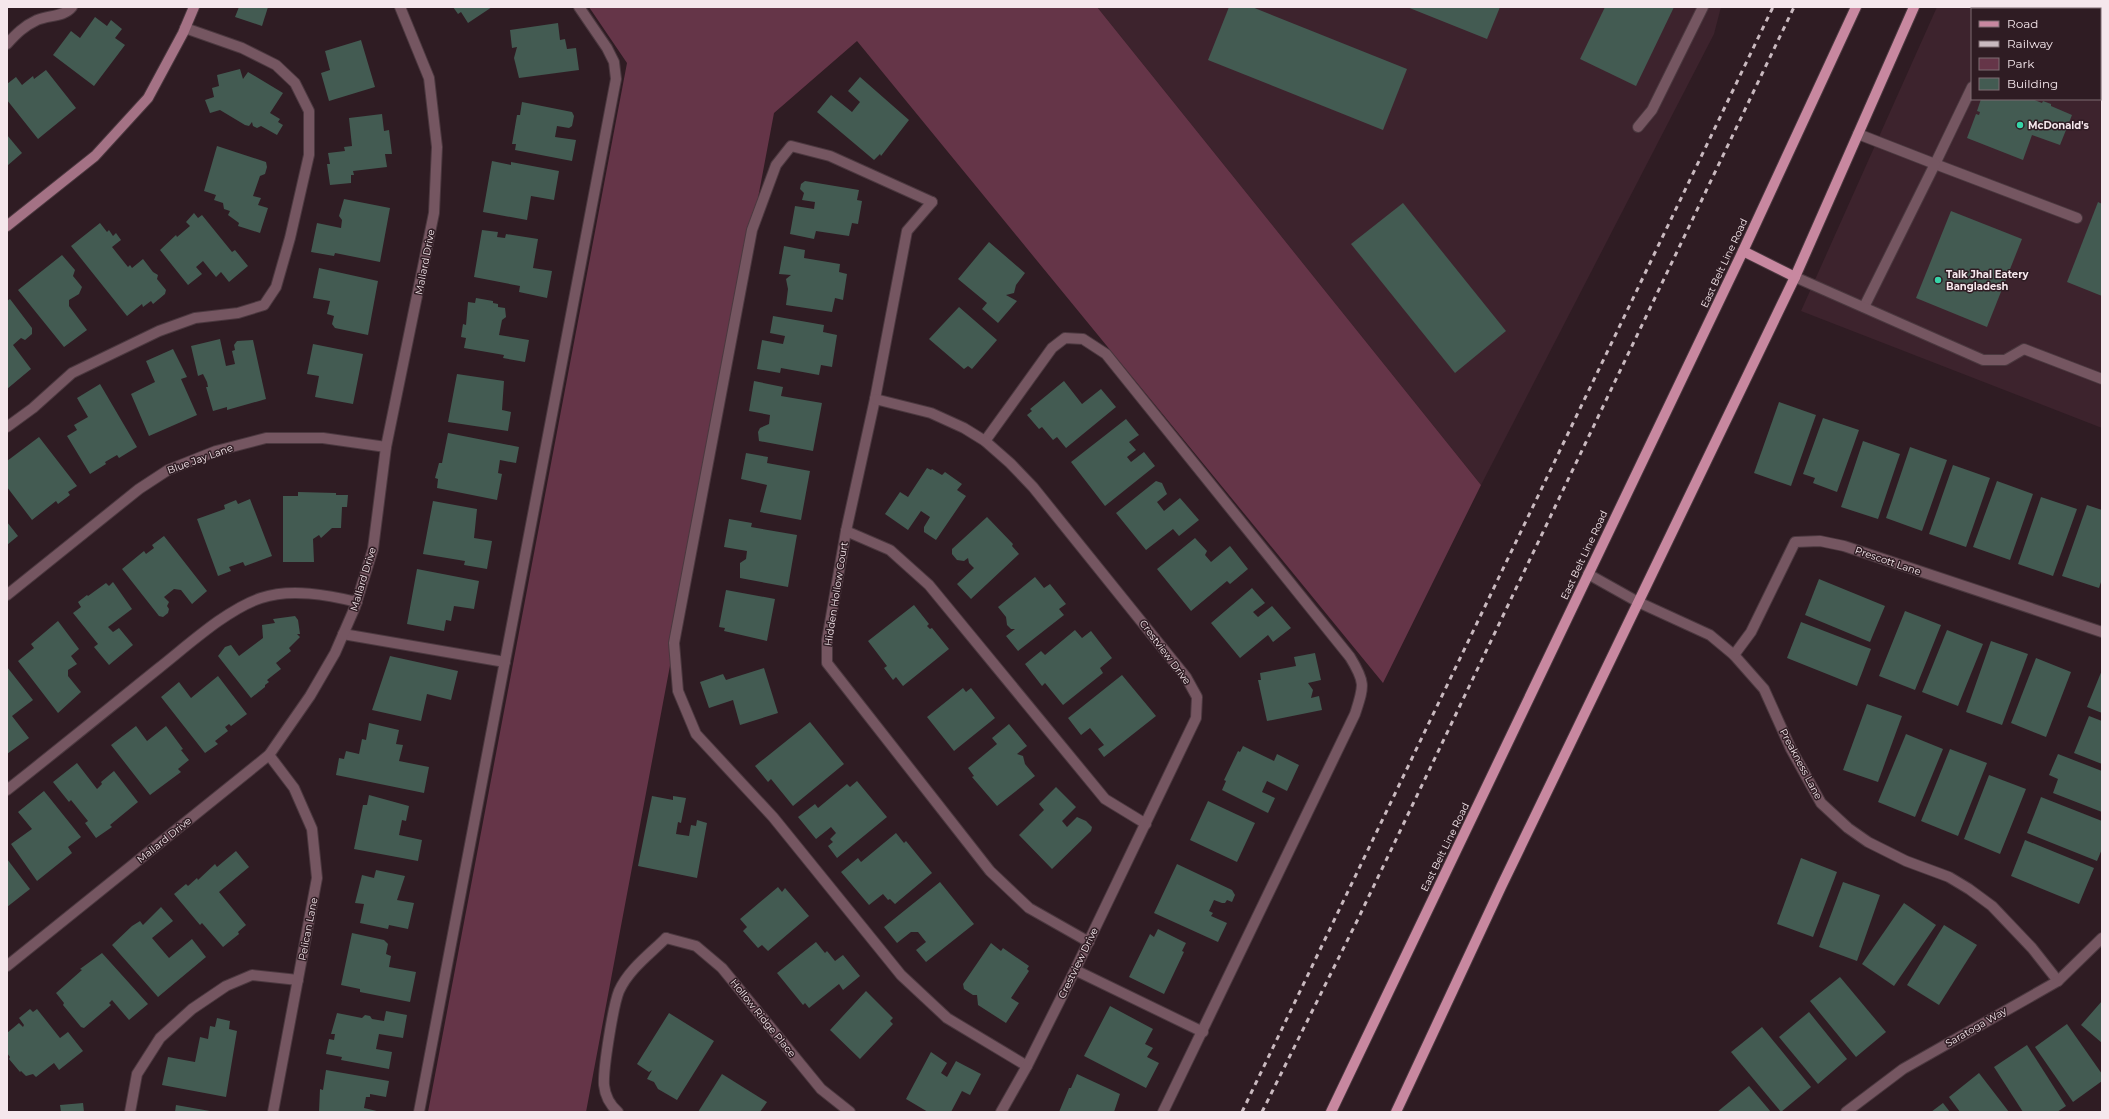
<svg xmlns="http://www.w3.org/2000/svg" width="2109" height="1119" viewBox="0 0 2109 1119" font-family="Montserrat,sans-serif">
  <rect width="100%" height="100%" fill="#2f1c23"/>
  <g fill="#3d232d">
    <polygon points="1097,7 1721,7 1714,34 1481,485"/>
    <polygon points="1937,7 2042,7 2047,9 1972,9 1972,99 2100,99 2100,29 2102,30 2102,428 1801,311"/>
  </g>
  <polygon fill="#653548" points="589,7 1097,7 1481,485 1383,683 857,41 774,113 586,1112 428,1112 627,63"/>
  <g fill="#435b52">
    <polygon points="239,7 268,7 262,26 235,17"/>
    <polygon points="453,7 492,7 468,23 461,12 458,14"/>
    <polygon points="1229,7 1252,7 1407,69 1383,130 1208,60"/>
    <polygon points="1407,7 1500,7 1487,39"/>
    <polygon points="1605,7 1674,7 1636,86 1580,59"/>
    <polygon points="95,17 107,26 111,20 122,29 115,38 125,45 94,86 53,55 71,31 80,38"/>
    <polygon points="558,23 560,40 565,39 567,49 576,48 579,70 519,78 514,58 517,47 512,48 510,30"/>
    <polygon points="361,40 375,87 329,101 321,73 330,70 325,51"/>
    <polygon points="240,69 243,79 248,72 283,93 270,113 280,119 278,122 283,125 277,135 261,126 257,128 253,126 252,122 249,126 245,125 220,110 210,113 205,100 214,97 212,88 219,86 217,75"/>
    <polygon points="46,70 76,108 38,139 7,100 7,84 16,77 22,85 33,76 34,79"/>
    <polygon points="860,77 909,120 881,156 880,154 874,160 817,112 831,95 852,112 860,102 848,91"/>
    <polygon points="1981,99 2032,99 2042,103 2043,101 2051,104 2051,106 2072,115 2060,145 2032,135 2023,160 1967,138 1976,114 1979,115 1980,112 1977,111"/>
    <polygon points="522,102 572,112 574,116 572,126 569,128 557,126 555,137 576,140 572,161 515,150 516,144 512,144 517,115 520,115"/>
    <polygon points="382,114 384,131 389,130 392,154 385,154 387,167 353,171 354,175 351,175 351,183 330,185 327,164 330,164 328,153 345,151 344,147 352,146 349,118"/>
    <polygon points="7,135 22,153 7,166"/>
    <polygon points="217,146 266,162 267,167 265,174 260,176 253,196 261,198 258,205 268,208 260,233 238,226 239,223 228,215 230,211 224,209 223,203 214,200 216,195 204,191"/>
    <polygon points="492,161 511,165 511,162 559,171 554,200 531,196 527,220 483,212"/>
    <polygon points="805,181 859,190 857,200 862,201 858,224 852,223 849,236 816,231 814,239 790,234 795,206 814,209 815,202 802,200 804,193 800,189 801,184"/>
    <polygon points="344,199 390,208 380,262 335,253 334,256 311,252 317,223 341,228 342,220 339,216"/>
    <polygon points="2098,202 2102,204 2102,296 2067,282"/>
    <polygon points="1403,203 1506,331 1455,373 1351,244"/>
    <polygon points="1951,211 2022,239 1987,327 1916,298"/>
    <polygon points="194,213 198,218 202,215 232,252 235,250 248,266 229,282 221,272 216,277 203,261 196,267 202,274 188,285 160,250 176,235 177,237 190,226 186,222"/>
    <polygon points="100,223 107,232 109,230 113,236 116,233 121,240 112,247 128,267 130,265 132,268 143,259 153,272 158,275 157,279 166,290 165,294 153,304 151,301 143,307 142,304 127,316 71,246"/>
    <polygon points="482,230 498,232 497,237 505,238 506,234 538,239 533,268 552,271 547,298 519,292 520,286 474,277"/>
    <polygon points="989,242 1025,273 1016,285 1014,293 1006,295 1017,301 998,323 982,309 987,303 958,279"/>
    <polygon points="784,246 805,250 804,258 840,264 839,272 847,274 843,300 835,298 832,312 786,305 788,289 786,279 791,275 779,274"/>
    <polygon points="62,255 75,270 73,276 82,287 79,294 69,300 69,306 87,330 64,347 18,290"/>
    <polygon points="319,268 378,281 368,335 335,328 332,324 334,316 327,314 330,301 313,298"/>
    <polygon points="476,298 493,301 493,303 498,304 498,307 505,308 506,317 502,320 499,335 529,340 525,362 503,358 504,355 464,348 466,338 461,337 463,324 466,325 468,302 475,303"/>
    <polygon points="10,299 32,328 32,334 25,340 21,338 13,345 31,369 7,389 7,301"/>
    <polygon points="959,307 997,340 972,369 968,366 964,369 929,339"/>
    <polygon points="773,316 824,325 823,332 837,335 832,367 821,365 819,375 781,368 780,373 757,369 762,340 783,344 785,336 770,333"/>
    <polygon points="220,339 226,366 235,364 232,351 235,350 234,345 237,341 253,340 266,399 227,410 227,407 213,411 206,387 208,387 207,382 203,374 198,376 191,346"/>
    <polygon points="313,344 363,354 353,404 315,397 319,376 307,374"/>
    <polygon points="173,349 187,377 181,379 197,415 149,436 131,394 155,382 146,361"/>
    <polygon points="457,374 504,381 502,410 511,412 508,431 448,422"/>
    <polygon points="754,381 783,387 781,396 822,403 813,451 759,441 758,432 760,428 769,424 770,415 749,411"/>
    <polygon points="1064,381 1082,404 1101,389 1116,407 1066,448 1057,437 1053,440 1042,427 1039,429 1027,415 1032,411 1030,409"/>
    <polygon points="100,384 137,447 119,458 117,455 105,462 106,464 90,474 67,436 77,430 74,425 88,417 77,398"/>
    <polygon points="1779,402 1816,415 1791,486 1754,473"/>
    <polygon points="1823,418 1859,430 1837,492 1813,483 1815,478 1803,474"/>
    <polygon points="1126,419 1139,435 1129,442 1136,450 1127,457 1131,462 1144,452 1155,466 1105,506 1071,462"/>
    <polygon points="448,433 519,447 516,463 500,460 498,473 502,474 497,500 437,488 438,479 435,478 439,463 442,463"/>
    <polygon points="39,437 77,486 68,492 70,495 58,504 56,501 32,520 7,487 7,461"/>
    <polygon points="1863,441 1900,454 1878,519 1841,507"/>
    <polygon points="1910,447 1947,460 1922,531 1886,518"/>
    <polygon points="746,453 768,457 767,463 810,471 801,520 760,512 767,485 741,479"/>
    <polygon points="1953,465 1990,478 1966,547 1929,534"/>
    <polygon points="927,468 931,470 932,469 942,475 945,472 962,484 957,490 966,496 936,540 924,532 924,527 930,517 921,511 908,530 885,514 900,492 908,497"/>
    <polygon points="1156,481 1162,483 1167,494 1157,502 1164,511 1180,498 1199,520 1179,536 1173,529 1146,550 1116,513"/>
    <polygon points="1997,481 2033,494 2010,560 1973,547"/>
    <polygon points="298,492 336,493 336,495 348,495 347,507 342,507 341,528 332,528 321,538 319,535 313,539 314,562 283,562 283,496 298,496"/>
    <polygon points="2041,497 2077,509 2053,576 2018,564"/>
    <polygon points="250,499 272,556 245,566 243,562 229,567 231,571 218,576 197,519 225,509 224,505 236,500 238,504"/>
    <polygon points="433,501 477,509 474,538 492,541 487,569 464,565 465,561 423,554"/>
    <polygon points="2087,505 2102,510 2102,579 2099,588 2062,576"/>
    <polygon points="987,517 1013,544 1012,546 1019,554 971,599 957,584 974,568 969,563 968,558 964,561 957,560 952,554 952,549"/>
    <polygon points="729,519 752,523 751,527 797,535 788,587 740,578 740,563 746,559 747,551 724,547"/>
    <polygon points="7,522 18,536 7,545"/>
    <polygon points="164,536 207,591 192,604 181,590 174,589 164,597 169,602 167,606 169,609 168,613 163,617 159,616 122,569 144,551 146,554 154,548 152,545"/>
    <polygon points="1195,538 1207,551 1205,555 1211,562 1230,546 1248,569 1230,584 1227,581 1191,611 1157,569"/>
    <polygon points="417,569 479,581 474,609 454,606 451,621 446,620 444,631 407,624"/>
    <polygon points="1035,577 1044,588 1050,584 1066,604 1059,609 1064,615 1018,651 1006,636 1015,629 1011,629 1007,625 1006,617 998,607"/>
    <polygon points="1819,579 1885,606 1870,642 1805,615"/>
    <polygon points="113,582 132,609 108,627 113,632 119,628 133,645 109,665 94,647 98,644 73,613 81,607 78,602 87,595 88,596 106,583 109,586"/>
    <polygon points="1252,588 1265,603 1253,612 1258,617 1272,606 1291,628 1273,642 1268,635 1240,658 1211,623"/>
    <polygon points="726,590 775,599 767,641 724,631 725,628 719,627"/>
    <polygon points="914,605 929,624 927,626 930,629 932,628 949,649 903,686 896,677 893,680 884,668 887,666 868,641"/>
    <polygon points="1905,611 1941,625 1915,690 1879,676"/>
    <polygon points="295,616 298,620 300,634 297,634 300,637 289,648 291,651 276,663 281,669 267,680 269,682 265,685 265,687 251,698 218,656 225,647 231,645 239,656 263,638 262,625 275,623 273,619"/>
    <polygon points="58,621 79,649 71,656 77,664 68,670 68,676 81,692 58,713 18,661 34,648 31,644"/>
    <polygon points="1801,622 1871,649 1857,686 1787,658"/>
    <polygon points="1075,630 1082,638 1091,631 1112,658 1100,668 1103,673 1063,705 1045,683 1042,686 1025,664 1041,651 1045,655"/>
    <polygon points="1947,630 1983,644 1958,706 1922,692"/>
    <polygon points="1991,641 2028,654 2002,725 1966,712"/>
    <polygon points="1315,653 1321,680 1308,683 1313,690 1311,698 1319,696 1322,710 1267,721 1258,680 1261,680 1260,673 1296,666 1294,657"/>
    <polygon points="390,656 458,671 451,700 427,694 421,721 372,710"/>
    <polygon points="2036,658 2071,672 2046,737 2011,723"/>
    <polygon points="7,667 33,700 12,716 29,738 7,754"/>
    <polygon points="764,668 778,713 740,725 733,700 709,708 700,682 723,674 726,680"/>
    <polygon points="2102,670 2102,713 2087,707"/>
    <polygon points="1122,675 1156,716 1104,757 1098,749 1104,745 1090,728 1081,735 1068,718"/>
    <polygon points="218,676 247,714 231,726 229,724 225,727 228,731 215,741 218,744 205,753 161,697 179,682 191,698"/>
    <polygon points="963,688 966,692 971,688 995,718 954,751 927,717"/>
    <polygon points="1867,704 1902,716 1878,782 1843,770"/>
    <polygon points="2089,716 2102,721 2102,764 2074,753"/>
    <polygon points="810,722 844,764 793,806 771,779 768,782 755,766"/>
    <polygon points="369,723 399,730 396,744 403,745 399,761 429,767 424,793 336,775 339,758 344,759 346,751 359,754 362,739 366,740"/>
    <polygon points="1009,724 1027,746 1017,754 1023,756 1025,764 1035,776 997,806 972,777 974,776 968,768 997,744 992,738"/>
    <polygon points="136,726 147,741 166,726 183,749 181,750 189,760 178,769 181,772 150,795 111,745"/>
    <polygon points="1906,734 1943,749 1915,817 1878,802"/>
    <polygon points="1243,746 1274,761 1277,754 1299,765 1287,791 1267,781 1262,792 1275,798 1268,813 1222,790 1226,781 1224,780 1238,751 1240,752"/>
    <polygon points="1950,749 1987,763 1958,836 1921,821"/>
    <polygon points="2058,754 2102,771 2102,812 2053,793 2058,779 2049,775"/>
    <polygon points="77,763 97,789 102,784 101,782 114,771 138,802 110,825 112,827 96,838 85,823 88,821 71,800 69,802 53,782"/>
    <polygon points="1989,775 2026,789 2000,854 1964,839"/>
    <polygon points="857,781 887,817 837,858 828,846 833,842 830,839 836,833 831,827 816,839 798,817 815,804 818,808 847,784 850,787"/>
    <polygon points="1056,787 1076,807 1062,821 1067,827 1077,817 1086,821 1092,827 1091,831 1052,869 1019,835 1044,810 1039,804"/>
    <polygon points="44,791 81,837 68,847 72,853 37,881 11,844 32,829 18,812"/>
    <polygon points="369,795 409,806 406,821 402,820 399,835 422,840 418,861 354,849 363,805 367,805"/>
    <polygon points="652,796 673,800 673,796 686,798 681,823 678,822 676,834 689,836 691,825 696,826 697,820 707,823 697,878 638,866"/>
    <polygon points="2041,797 2102,821 2102,849 2097,861 2027,833"/>
    <polygon points="1208,801 1255,823 1237,862 1190,840"/>
    <polygon points="896,833 904,843 906,841 932,873 895,904 890,899 888,900 883,894 869,905 841,872 858,858 861,862"/>
    <polygon points="2025,840 2094,868 2079,904 2011,876"/>
    <polygon points="236,851 249,867 219,892 246,925 238,932 239,934 223,947 202,923 200,925 174,894 186,884 188,886 197,878 198,880 215,864 217,867"/>
    <polygon points="1801,858 1837,872 1813,937 1777,924"/>
    <polygon points="7,859 30,889 7,907"/>
    <polygon points="1177,864 1232,890 1235,895 1232,902 1227,900 1225,903 1222,903 1214,900 1209,911 1213,913 1211,916 1227,923 1218,942 1154,913"/>
    <polygon points="376,870 405,876 397,900 414,903 408,929 389,925 388,929 360,923 364,904 355,903 362,875 374,878"/>
    <polygon points="940,882 974,924 926,962 916,950 926,942 918,932 911,932 897,943 884,927"/>
    <polygon points="1843,882 1880,895 1857,961 1819,947"/>
    <polygon points="778,887 782,892 785,888 809,916 768,951 762,945 758,948 743,931 747,927 740,919"/>
    <polygon points="1904,903 1936,925 1894,986 1862,964"/>
    <polygon points="161,907 173,921 152,938 169,958 192,939 206,957 158,997 112,945 132,926 140,921 143,925"/>
    <polygon points="1944,925 1977,945 1939,1005 1907,985"/>
    <polygon points="1158,929 1186,943 1182,951 1184,952 1164,994 1129,977 1150,934 1154,937"/>
    <polygon points="352,933 384,940 388,944 386,954 391,956 389,967 416,972 410,1002 360,992 360,989 341,985"/>
    <polygon points="816,942 825,953 827,951 835,961 843,955 860,976 843,990 839,984 809,1008 805,1003 803,1005 777,973"/>
    <polygon points="991,943 1001,951 1003,948 1029,966 1027,969 1029,971 1011,998 1019,1003 1006,1023 978,1005 977,995 973,995 964,989 963,984"/>
    <polygon points="102,953 148,1004 129,1020 112,1000 109,1003 111,1005 84,1028 81,1027 63,1005 64,1003 56,993 82,970 80,969"/>
    <polygon points="1840,977 1886,1032 1856,1057 1810,1001"/>
    <polygon points="866,991 893,1018 890,1021 893,1024 860,1059 830,1030"/>
    <polygon points="2102,1001 2102,1043 2081,1025"/>
    <polygon points="1110,1006 1153,1029 1145,1044 1153,1048 1147,1057 1159,1063 1146,1088 1084,1056"/>
    <polygon points="30,1009 33,1012 37,1009 60,1038 68,1032 83,1051 59,1070 54,1063 36,1077 33,1074 26,1076 21,1071 20,1072 9,1059 10,1057 7,1053 7,1033 19,1023 23,1027 24,1025 19,1018"/>
    <polygon points="386,1011 407,1015 403,1038 379,1034 376,1049 392,1052 389,1069 341,1060 342,1057 326,1054 329,1039 334,1040 335,1034 331,1034 337,1013 362,1018 365,1015 370,1016 372,1019 384,1021"/>
    <polygon points="1809,1012 1847,1059 1818,1084 1779,1037"/>
    <polygon points="669,1013 714,1041 677,1100 658,1089 654,1082 647,1079 652,1070 649,1072 637,1064"/>
    <polygon points="217,1018 230,1021 229,1029 237,1031 226,1097 162,1085 168,1057 195,1062 200,1037 208,1039 210,1026 215,1027"/>
    <polygon points="2067,1024 2102,1074 2102,1081 2073,1102 2035,1047"/>
    <polygon points="1762,1027 1811,1087 1781,1112 1731,1052"/>
    <polygon points="2027,1045 2066,1106 2057,1112 2023,1112 1994,1067"/>
    <polygon points="931,1052 947,1063 941,1073 947,1077 956,1061 981,1074 970,1095 962,1091 951,1112 928,1112 906,1099"/>
    <polygon points="326,1070 389,1081 386,1097 370,1094 370,1097 366,1097 364,1108 381,1112 319,1112 320,1089 323,1090"/>
    <polygon points="1979,1073 2009,1112 1960,1112 1949,1097"/>
    <polygon points="722,1074 767,1102 760,1112 698,1112"/>
    <polygon points="1077,1074 1120,1094 1114,1112 1059,1112 1069,1088 1071,1088"/>
    <polygon points="1749,1086 1771,1112 1717,1112"/>
    <polygon points="83,1103 84,1112 61,1112 60,1105"/>
    <polygon points="1943,1103 1950,1112 1931,1112"/>
    <polygon points="176,1105 210,1111 210,1112 175,1112"/>
  </g>
  <g fill="none" stroke-linecap="round" stroke-linejoin="round">
    <defs>
      <g id="lane">
        <path d="M7 44C16 34 24 26 37 20 49 15 64 17 72 7"/>
        <polyline points="2100,85 2102,86"/>
        <polyline points="1972,87 1935,164 2077,218"/>
        <polyline points="1638,127 1652,110 1703,7"/>
        <polyline points="1858,134 1935,164 1864,307"/>
        <polyline points="932,202 830,156 791,146 776,165 752,230 674,643 678,691 696,734 773,817 901,975 947,1018 1027,1066"/>
        <polyline points="1795,277 1983,360 2005,360 2024,349 2102,379"/>
        <polyline points="7,427 33,408 72,373 159,331 195,318 238,313 264,305 276,287 290,238 309,155 309,111 295,83 276,65 242,48 185,28"/>
        <path d="M985 441 1052 348 1065 338 1083 339 1106 354 1350 657C1366 683 1364 686 1355 714L1163 1112"/>
        <polyline points="846,531 890,550 929,585 1105,799 1146,824"/>
        <polyline points="343,634 505,662"/>
        <path d="M7 790C58 750 108 709 159 668 187 646 227 609 261 598 291 588 328 595 357 602"/>
        <polyline points="1075,970 1203,1032"/>
        <polyline points="130,1112 137,1074 160,1038 192,1009 226,986 252,975 298,980"/>
        <polyline points="419,1112 616,79 614,62 607,48 579,7"/>
        <path d="M618 1112C610 1105 605 1095 604 1085 603 1069 613 1006 619 991 629 969 650 954 666 938"/>
      </g>
      <g id="street">
        <polyline points="932,202 907,231 875,399 846,531 827,640 827,663 990,871 1029,908 1089,942"/>
        <polyline points="875,399 931,413 964,428 985,441 1010,463 1033,487 1186,677 1197,697 1196,718 1075,970 1027,1066 1001,1112"/>
        <polyline points="1588,574 1638,602 1710,635 1734,655 1764,689 1791,749 1821,803 1848,828 1868,842 1906,861 1949,877 1969,889 1992,906 2032,948 2058,981"/>
        <polyline points="7,595 139,489 168,470 216,451 266,438 323,438 386,447"/>
        <polyline points="1734,655 1751,632 1795,542 1820,541 1844,546 2102,632"/>
        <polyline points="269,755 294,788 312,829 317,878 273,1112"/>
        <polyline points="666,938 696,946 722,968 821,1089 850,1112"/>
        <polyline points="7,966 269,755 310,696 335,653 355,607 373,549 386,447 434,213 437,147 429,78 400,7"/>
        <polyline points="1846,1112 1903,1069 2058,981 2102,938"/>
      </g>
      <polyline id="secondary" points="7,226 95,156 148,98 183,33 194,7"/>
      <g id="primary">
        <polyline points="1743,251 1795,277"/>
        <polyline points="1331,1112 1743,251 1856,7"/>
        <polyline points="1396,1112 1501,887 1795,277 1914,7"/>
      </g>
    </defs>
    <use href="#lane" stroke="#4b383f" stroke-width="12"/>
    <use href="#street" stroke="#4b383f" stroke-width="12"/>
    <use href="#secondary" stroke="#4b383f" stroke-width="12"/>
    <use href="#primary" stroke="#4b383f" stroke-width="12"/>
    <use href="#lane" stroke="#755661" stroke-width="10"/>
    <use href="#street" stroke="#755661" stroke-width="10"/>
    <use href="#secondary" stroke="#a47285" stroke-width="10"/>
    <use href="#primary" stroke="#c888a0" stroke-width="10"/>
    <g stroke="#c9b9bf" stroke-width="3" stroke-dasharray="5 5" stroke-linecap="butt">
      <polyline points="1242,1112 1773,7"/>
      <polyline points="1262,1112 1358,919 1794,7"/>
    </g>
  </g>
  <g fill="#35d4a7" stroke="#2f1c23" stroke-width="1.5">
    <circle cx="2020" cy="125" r="4"/>
    <circle cx="1938" cy="280" r="4"/>
  </g>
  <g text-anchor="middle" dominant-baseline="central" stroke-width="3" stroke-linejoin="round" paint-order="stroke">
    <g font-size="10" font-weight="bold" fill="#f5e7ec" stroke="#2f1c23" text-anchor="start">
      <text x="2028" y="125">McDonald's</text>
      <text x="1946" y="274">Talk Jhal Eatery<tspan x="1946" dy="12">Bangladesh</tspan></text>
    </g>
    <g font-size="10" fill="#f5e7ec" stroke="#2f1c23">
      <text transform="translate(425 262) rotate(-79)">Mallard Drive</text>
      <text transform="translate(1724 263) rotate(-65)">East Belt Line Road</text>
      <text transform="translate(200 459) rotate(-20)">Blue Jay Lane</text>
      <text transform="translate(1584 555) rotate(-65)">East Belt Line Road</text>
      <text transform="translate(1888 561) rotate(19)">Prescott Lane</text>
      <text transform="translate(363 579) rotate(-73)">Mallard Drive</text>
      <text transform="translate(836 594) rotate(-81)">Hidden Hollow Court</text>
      <text transform="translate(1165 652) rotate(53)">Crestview Drive</text>
      <text transform="translate(1801 764) rotate(62)">Preakness Lane</text>
      <text transform="translate(164 840) rotate(-39)">Mallard Drive</text>
      <text transform="translate(1445 847) rotate(-64)">East Belt Line Road</text>
      <text transform="translate(308 929) rotate(-79)">Pelican Lane</text>
      <text transform="translate(1078 963) rotate(-64)">Crestview Drive</text>
      <text transform="translate(763 1018) rotate(51)">Hollow Ridge Place</text>
      <text transform="translate(1976 1027) rotate(-30)">Saratoga Way</text>
    </g>
  </g>
  <rect width="2109" height="1119" fill="none" stroke="#f5e7ec" stroke-width="16"/>
  <rect x="1971" y="8" width="130" height="92" fill="#2f1c23" stroke="#7e6d73"/>
  <rect x="1979" y="21" width="20" height="6" fill="#c888a0" stroke="#7e6d73"/>
  <text x="2007" y="28" font-size="12" fill="#f5e7ec">Road</text>
  <rect x="1979" y="41" width="20" height="6" fill="#c9b9bf" stroke="#7e6d73"/>
  <text x="2007" y="48" font-size="12" fill="#f5e7ec">Railway</text>
  <rect x="1979" y="58" width="20" height="12" fill="#653548" stroke="#7e6d73"/>
  <text x="2007" y="68" font-size="12" fill="#f5e7ec">Park</text>
  <rect x="1979" y="78" width="20" height="12" fill="#435b52" stroke="#7e6d73"/>
  <text x="2007" y="88" font-size="12" fill="#f5e7ec">Building</text>
</svg>
